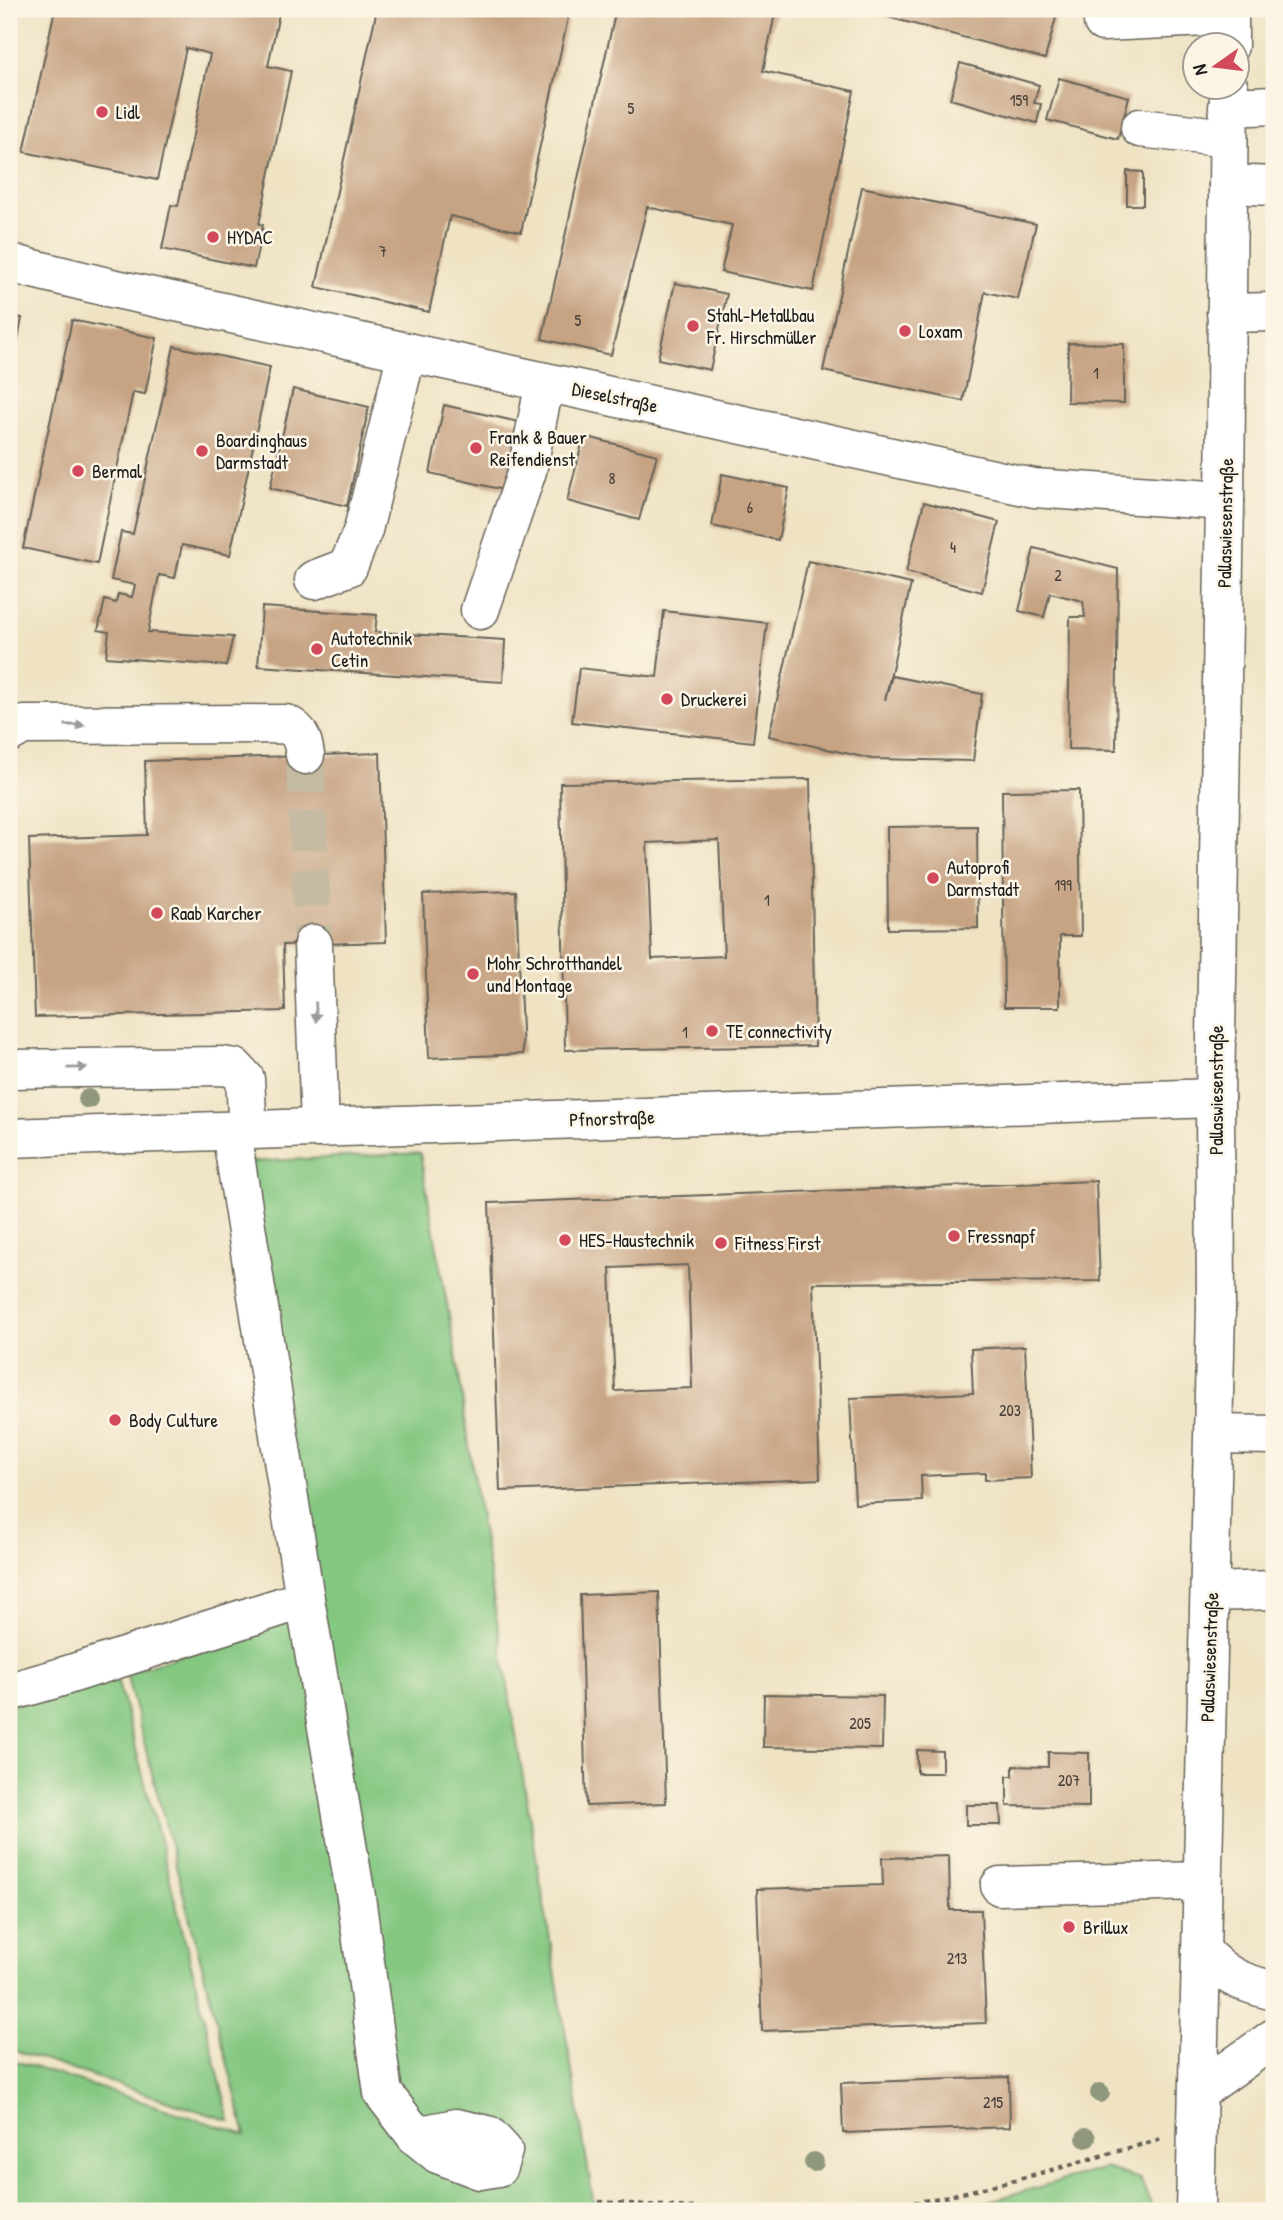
<svg xmlns="http://www.w3.org/2000/svg" width="1283" height="2220" viewBox="0 0 1283 2220" font-family="'Patrick Hand',sans-serif">
  <rect width="100%" height="100%" fill="#fcf5e5"/>
  <filter id="ink" filterUnits="userSpaceOnUse"><feTurbulence type="fractalNoise" baseFrequency=".0143" numOctaves="2"/><feDisplacementMap in="SourceGraphic" scale="14" xChannelSelector="R" yChannelSelector="G"/><feConvolveMatrix kernelMatrix="1 2 1 2 8 2 1 2 1" color-interpolation-filters="sRGB"/></filter>
  <filter id="wash" filterUnits="userSpaceOnUse"><feTurbulence type="fractalNoise" baseFrequency=".00686" numOctaves="4" result="noise"/><feDisplacementMap in="SourceGraphic" scale="28" xChannelSelector="R" yChannelSelector="G"/><feGaussianBlur stdDeviation="1.57" result="paint"/><feColorMatrix in="noise" values="0 0 0 0 0 0 0 0 0 0 0 0 0 0 0 0 0 1.4 0 .05"/><feComposite in="paint" operator="in"/></filter>
  <g filter="url(#wash)">
    <rect width="100%" height="100%" fill="#efe3c4"/>
    <g fill="#83c781" stroke="#50724e" stroke-width="2">
      <polygon points="420,1153 456,1355 476,1494 595,2211 9,2211 9,2059 246,2135 126,1673 316,1611 249,1162"/>
      <polygon points="116,1675 157,1828 230,2121 9,2049 9,1706"/>
      <polygon points="1105,2168 1140,2179 1154,2211 955,2211"/>
    </g>
    <g id="blocks">
      <g fill="#c6a383" fill-rule="evenodd">
        <polygon points="55,9 280,9 268,66 291,71 259,224 263,225 254,268 162,249 171,205 178,206 210,54 186,48 157,180 24,152"/>
        <polygon points="377,9 570,9 521,232 450,216 429,312 316,287"/>
        <polygon points="616,9 776,9 763,71 854,91 813,291 721,272 732,225 647,207 611,355 542,339"/>
        <polygon points="858,9 1073,9 1072,14 1058,10 1045,59"/>
        <polygon points="960,63 1039,85 1034,103 1041,104 1037,123 950,99"/>
        <polygon points="1059,78 1129,97 1118,139 1047,120"/>
        <polygon points="1127,171 1143,172 1143,205 1127,205"/>
        <polygon points="862,187 1036,224 1018,299 985,292 963,401 823,371"/>
        <polygon points="675,283 727,294 710,370 658,359"/>
        <polygon points="9,315 22,318 10,381 9,381"/>
        <polygon points="72,320 157,338 145,394 133,392 97,564 23,548"/>
        <polygon points="1068,343 1124,344 1124,403 1067,402"/>
        <polygon points="174,346 270,367 230,555 182,545 175,578 159,575 148,632 233,637 226,666 106,657 109,632 98,630 105,600 116,603 118,594 132,597 135,585 111,580 121,532 133,534"/>
        <polygon points="293,389 369,407 347,506 270,488"/>
        <polygon points="444,405 523,423 508,491 430,473"/>
        <polygon points="584,436 657,455 639,520 567,501"/>
        <polygon points="722,474 789,488 778,540 712,526"/>
        <polygon points="924,502 999,522 982,592 906,572"/>
        <polygon points="1034,548 1118,569 1116,750 1068,749 1070,617 1085,617 1083,601 1050,593 1044,617 1019,611"/>
        <polygon points="808,561 911,584 885,700 892,676 982,694 973,761 872,759 769,736"/>
        <polygon points="262,607 377,615 375,632 505,640 503,682 258,666"/>
        <polygon points="664,611 767,623 753,742 572,722 579,668 657,677"/>
        <polygon points="380,753 386,942 283,945 285,1011 35,1017 29,839 147,835 145,761"/>
        <path d="M810 779 815 1046 565 1050 560 783ZM719 840 724 956 652 959 647 843Z"/>
        <polygon points="1079,790 1081,936 1060,936 1060,1007 1004,1007 1002,791"/>
        <polygon points="977,826 978,928 888,929 887,827"/>
        <polygon points="516,891 523,1054 429,1058 423,894"/>
        <path d="M1096 1181 1100 1281 813 1283 820 1479 500 1491 489 1203ZM688 1265 692 1388 615 1391 610 1268Z"/>
        <polygon points="1025,1346 1031,1478 985,1480 985,1473 921,1476 922,1501 855,1504 850,1398 973,1393 971,1349"/>
        <polygon points="659,1592 666,1803 586,1806 580,1595"/>
        <polygon points="764,1694 883,1696 882,1749 763,1747"/>
        <polygon points="917,1750 942,1751 942,1773 917,1773"/>
        <polygon points="1048,1752 1089,1753 1089,1807 1007,1806 1007,1776 1013,1776 1013,1766 1048,1767"/>
        <polygon points="966,1805 1000,1805 1001,1825 966,1825"/>
        <polygon points="949,1856 950,1910 981,1910 986,2023 762,2031 757,1889 883,1885 882,1858"/>
        <polygon points="1009,2077 1010,2127 843,2133 841,2083"/>
      </g>
    </g>
  </g>
  <g filter="url(#ink)">
    <use href="#blocks" fill-opacity="0" stroke="#666257" stroke-width="2"/>
    <g fill="none" stroke-linecap="round" stroke-linejoin="round">
      <polyline stroke="#c5bba2" stroke-width="38" stroke-dasharray="38 19" stroke-linecap="butt" points="305,755 313,944"/>
      <defs>
        <g id="minor">
          <polyline points="1103,22 1229,16"/>
          <polyline points="1228,107 1274,105"/>
          <polyline points="1140,128 1228,138"/>
          <polyline points="1228,184 1274,186"/>
          <polyline points="9,263 107,287 1034,488 1225,501"/>
          <polyline points="1226,313 1274,312"/>
          <polyline points="314,580 348,567 363,530 407,352"/>
          <polyline points="480,610 527,471 545,382"/>
          <path d="M9 733 23 725 286 724C300 730 303 740 305 755"/>
          <polyline points="313,944 320,1128"/>
          <polyline points="9,1069 222,1066 235,1068 245,1079 248,1130"/>
          <polyline points="231,1131 305,1599 356,1897 383,2093 416,2136 438,2154 480,2170 498,2167 503,2151 488,2135 456,2128 416,2136"/>
          <polyline points="9,1138 1215,1098"/>
          <polyline points="1214,1434 1274,1435"/>
          <polyline points="1211,1592 1274,1590"/>
          <polyline points="9,1692 55,1679 305,1599"/>
          <polyline points="1000,1886 1202,1881"/>
          <path d="M1201 1950C1222 1976 1243 1983 1274 1991"/>
          <polyline points="1198,2092 1274,2038"/>
        </g>
        <g id="major">
          <polyline points="1229,46 1229,9"/>
          <polyline points="1195,2211 1216,1309 1215,1098 1225,501 1229,88"/>
        </g>
      </defs>
      <use href="#minor" stroke="#666257" stroke-width="41"/>
      <use href="#major" stroke="#666257" stroke-width="41"/>
      <g stroke="#666257" stroke-width="4.5" stroke-dasharray="5 5" stroke-linecap="butt">
        <polyline points="599,2202 741,2211"/>
        <path d="M854 2211C959 2201 1061 2166 1162 2139"/>
      </g>
      <use href="#minor" stroke="#fff" stroke-width="38"/>
      <use href="#major" stroke="#fff" stroke-width="38"/>
    </g>
    <g fill="#8f977b">
      <circle cx="88" cy="1099" r="10"/>
      <circle cx="1100" cy="2093" r="10"/>
      <circle cx="1086" cy="2138" r="10"/>
      <circle cx="814" cy="2162" r="10"/>
    </g>
    <defs><path id="oneway-solid" d="M-6-.8H1V-3.2L6.5 0L1 3.2V.8H-6Z" transform="scale(1.75)"/></defs>
    <g fill="#999">
      <use href="#oneway-solid" transform="translate(75 725)"/>
      <use href="#oneway-solid" transform="translate(316 1012) rotate(88)"/>
      <use href="#oneway-solid" transform="translate(77 1068) rotate(-1)"/>
    </g>
  </g>
  <g fill="#d1495b" stroke="#fcf5e5" stroke-width="2.5">
    <circle cx="102" cy="112" r="7"/>
    <circle cx="213" cy="237" r="7"/>
    <circle cx="693" cy="326" r="7"/>
    <circle cx="905" cy="331" r="7"/>
    <circle cx="476" cy="448" r="7"/>
    <circle cx="202" cy="451" r="7"/>
    <circle cx="78" cy="471" r="7"/>
    <circle cx="317" cy="649" r="7"/>
    <circle cx="667" cy="699" r="7"/>
    <circle cx="933" cy="878" r="7"/>
    <circle cx="157" cy="913" r="7"/>
    <circle cx="473" cy="974" r="7"/>
    <circle cx="712" cy="1031" r="7"/>
    <circle cx="954" cy="1236" r="7"/>
    <circle cx="565" cy="1240" r="7"/>
    <circle cx="721" cy="1243" r="7"/>
    <circle cx="115" cy="1420" r="7"/>
    <circle cx="1069" cy="1927" r="7"/>
  </g>
  <g text-anchor="middle" dominant-baseline="central" stroke-width="5" stroke-linejoin="round" paint-order="stroke">
    <g font-size="16" fill="#463e36">
      <text x="1019" y="100">159</text>
      <text x="631" y="108">5</text>
      <text x="383" y="251">7</text>
      <text x="578" y="320">5</text>
      <text x="1096" y="373">1</text>
      <text x="612" y="478">8</text>
      <text x="750" y="507">6</text>
      <text x="953" y="547">4</text>
      <text x="1058" y="575">2</text>
      <text x="1063" y="885">199</text>
      <text x="767" y="900">1</text>
      <text x="685" y="1032">1</text>
      <text x="1010" y="1410">203</text>
      <text x="860" y="1723">205</text>
      <text x="1069" y="1780">207</text>
      <text x="957" y="1958">213</text>
      <text x="993" y="2102">215</text>
    </g>
    <g font-size="19" fill="#1c1c1c" stroke="#fcf5e5" text-anchor="start">
      <text x="116" y="112">Lidl</text>
      <text x="227" y="237">HYDAC</text>
      <text x="707" y="315">Stahl-Metallbau<tspan x="707" dy="22">Fr. Hirschmüller</tspan></text>
      <text x="919" y="331">Loxam</text>
      <text x="490" y="437">Frank &amp; Bauer<tspan x="490" dy="22">Reifendienst</tspan></text>
      <text x="216" y="440">Boardinghaus<tspan x="216" dy="22">Darmstadt</tspan></text>
      <text x="92" y="471">Bermal</text>
      <text x="331" y="638">Autotechnik<tspan x="331" dy="22">Cetin</tspan></text>
      <text x="681" y="699">Druckerei</text>
      <text x="947" y="867">Autoprofi<tspan x="947" dy="22">Darmstadt</tspan></text>
      <text x="171" y="913">Raab Karcher</text>
      <text x="487" y="963">Mohr Schrotthandel<tspan x="487" dy="22">und Montage</tspan></text>
      <text x="726" y="1031">TE connectivity</text>
      <text x="968" y="1236">Fressnapf</text>
      <text x="579" y="1240">HES-Haustechnik</text>
      <text x="735" y="1243">Fitness First</text>
      <text x="129" y="1420">Body Culture</text>
      <text x="1083" y="1927">Brillux</text>
    </g>
    <g font-size="19" fill="#1c1c1c" stroke="#fcf5e5">
      <text transform="translate(615 397) rotate(12)">Dieselstraße</text>
      <text transform="translate(1225 523) rotate(-89)">Pallaswiesenstraße</text>
      <text transform="translate(1216 1090) rotate(-90)">Pallaswiesenstraße</text>
      <text transform="translate(612 1118) rotate(-2)">Pfnorstraße</text>
      <text transform="translate(1209 1657) rotate(-88)">Pallaswiesenstraße</text>
    </g>
  </g>
  <rect width="1283" height="2220" fill="none" stroke="#fcf5e5" stroke-width="35"/>
  <g transform="translate(1216 66) rotate(256)"><circle r="33" fill="#fcf5e5" stroke="#a29e95" stroke-width="2"/>
  <path d="M0-5L12 26L0 18L-12 26Z" fill="#d1495b"/>
  <text y="-10" font-size="19" font-weight="bold" text-anchor="middle" fill="#1c1c1c">N</text>
  </g>
</svg>
